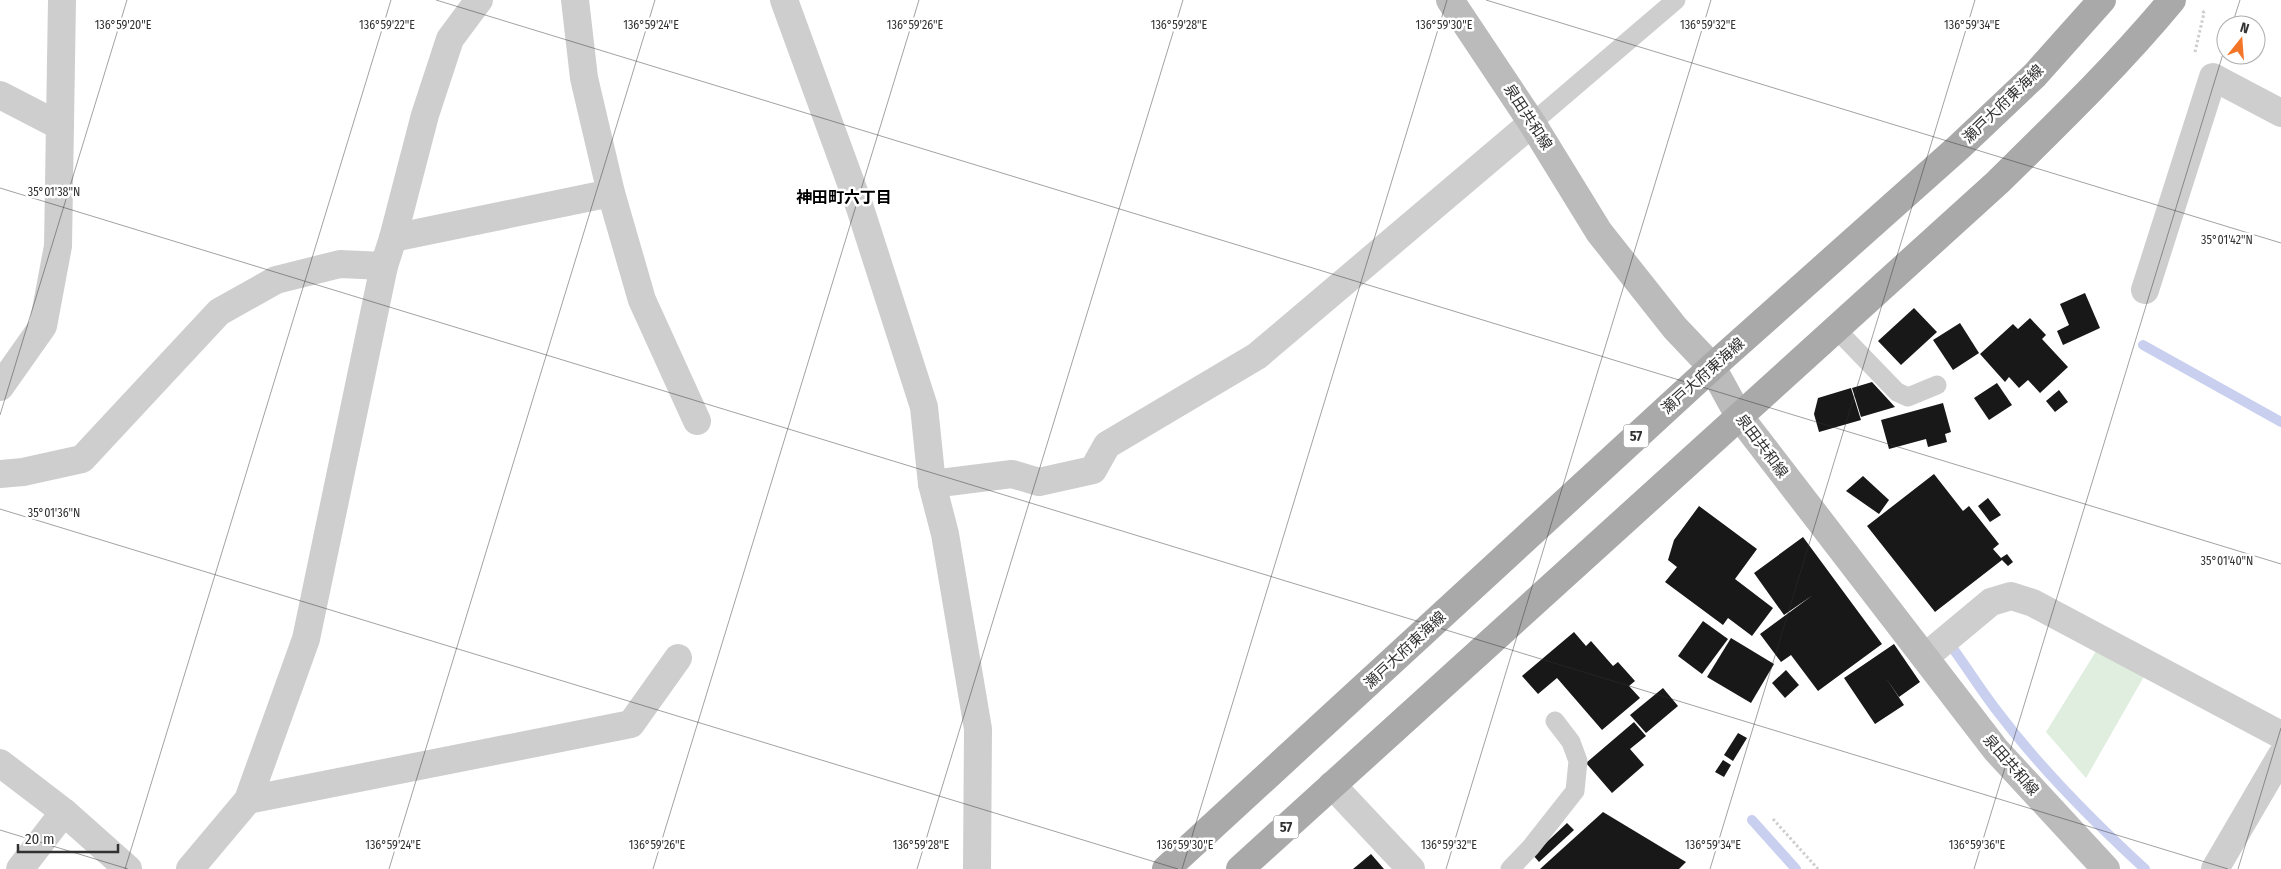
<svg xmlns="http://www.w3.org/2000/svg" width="2281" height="869" viewBox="0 0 2281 869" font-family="'Fira Sans Condensed','Noto Sans JP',sans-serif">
  <rect width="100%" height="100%" fill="#fff"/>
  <polygon fill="#dfeede" points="2098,648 2146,673 2086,778 2046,732"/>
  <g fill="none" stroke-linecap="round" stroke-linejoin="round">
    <g stroke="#c9cfef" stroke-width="10">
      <polyline points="2143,345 2281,422"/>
      <path d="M1954 650C1970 672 1984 695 2001 716 2042 770 2095 823 2145 869"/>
      <polyline points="1752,820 1796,869"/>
    </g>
  </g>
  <g fill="#181818">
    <polygon points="2085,293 2100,328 2063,345 2057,331 2069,325 2060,304"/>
    <polygon points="1914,308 1937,332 1901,365 1878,341"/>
    <polygon points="2030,318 2046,335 2042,339 2068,367 2040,393 2028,380 2019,388 2009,377 2005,382 1980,354 2013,324 2018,329"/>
    <polygon points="1960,323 1979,353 1953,370 1933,340"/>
    <polygon points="1872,382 1895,407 1861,417 1852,388"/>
    <polygon points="1997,383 2012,405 1989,420 1974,398"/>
    <polygon points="1851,388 1861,420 1819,432 1814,414 1818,398"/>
    <polygon points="2059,390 2068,402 2055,412 2046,401"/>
    <polygon points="1943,403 1951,432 1945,434 1947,442 1928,447 1926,439 1889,449 1881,420"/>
    <polygon points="1934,474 1963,511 1969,506 1999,544 1993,549 2001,558 2007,554 2013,562 2008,566 2002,560 1935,612 1867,526"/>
    <polygon points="1863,476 1889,500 1879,514 1846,491"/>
    <polygon points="1988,498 2001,515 1990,522 1978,506"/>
    <polygon points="1699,506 1757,549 1735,579 1773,608 1752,636 1728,618 1723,625 1665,582 1677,567 1668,560 1674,540"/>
    <polygon points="1803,537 1882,644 1818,691 1791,655 1781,662 1760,634 1813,595 1784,615 1754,573"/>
    <polygon points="1703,621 1728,639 1702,674 1678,656"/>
    <polygon points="1574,632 1586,646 1591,641 1613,666 1618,662 1635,681 1629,686 1640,698 1602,730 1557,678 1538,694 1522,676"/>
    <polygon points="1731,638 1774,664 1751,703 1707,677"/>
    <polygon points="1894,644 1920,682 1899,697 1886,678 1904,705 1875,724 1844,678"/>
    <polygon points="1786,670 1799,685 1785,698 1772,683"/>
    <polygon points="1663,688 1678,706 1646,733 1630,715"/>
    <polygon points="1634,722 1646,736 1630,749 1644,765 1612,793 1586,763"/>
    <polygon points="1738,733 1747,738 1733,761 1724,755"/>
    <polygon points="1723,760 1731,765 1724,777 1715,772"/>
    <polygon points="1603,812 1686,862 1679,869 1540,869"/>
    <polygon points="1567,823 1574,830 1539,862 1533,855"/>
    <polygon points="1371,854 1384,869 1353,869"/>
  </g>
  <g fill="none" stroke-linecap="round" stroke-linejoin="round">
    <g stroke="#cecece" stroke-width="3" stroke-dasharray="2.5 2.5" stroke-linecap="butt">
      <polyline points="2195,52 2204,13 2202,10"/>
      <polyline points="1773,819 1818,869"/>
    </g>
    <g stroke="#cecece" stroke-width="19">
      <polyline points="1532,123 1676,0"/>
      <polyline points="1836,329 1897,392 1908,397 1937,385"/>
      <polyline points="1510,869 1531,847 1575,791 1578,761 1571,742 1555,721"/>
    </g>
    <g stroke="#cecece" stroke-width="28">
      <polyline points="575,0 584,78 611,193 642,300 697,421"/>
      <polyline points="784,0 860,208 924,407 932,484 945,534 978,729 977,869"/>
      <polyline points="0,95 60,126"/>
      <polyline points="393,238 611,193"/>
      <polyline points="2145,290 2213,77 2281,113"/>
      <polyline points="0,387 43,326 58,246 62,0"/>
      <polyline points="0,474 23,472 82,459 219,312 276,280 340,264 384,266"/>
      <polyline points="932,484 1012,474 1039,482 1093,470 1107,445 1257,356 1532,123"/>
      <polyline points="1925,657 1991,602 2011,596 2033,603 2281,735"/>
      <polyline points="0,763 64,812 128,869"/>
      <polyline points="1332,785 1411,869"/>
      <polyline points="248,800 631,724 678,658"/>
      <polyline points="20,869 64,812"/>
      <polyline points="190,869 248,800 306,639 384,266 393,238 425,115 450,39 479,0"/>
      <polyline points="2215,869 2281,756"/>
    </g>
    <polyline stroke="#bbb" stroke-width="28" points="1450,0 1532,123 1599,232 1675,328 1712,367 1739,416 1996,750 2106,869"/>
    <g stroke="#a9a9a9" stroke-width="28">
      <polyline points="1166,869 1712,367 1960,146 2035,75 2102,0"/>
      <path d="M1240 869 1998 182C2058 123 2118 65 2172 0"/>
    </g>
  </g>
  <path fill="none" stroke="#313131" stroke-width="1" stroke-opacity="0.45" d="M436 0 2281 564M1486 0 2281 243M2232 25 2240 0M0 188 2228 869M0 415 127 0M0 509 1178 869M0 830 128 869M125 869 391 0M389 869 655 0M653 869 919 0M917 869 1183 0M1182 869 1447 0M1446 869 1711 0M1710 869 1975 0M1974 869 2226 44M2238 869 2281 728"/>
  <g text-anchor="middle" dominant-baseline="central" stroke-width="5" stroke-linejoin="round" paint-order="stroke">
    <g fill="#fff" stroke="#6f6f6f" stroke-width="1">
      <rect x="1623.5" y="424.5" width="25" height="23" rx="4"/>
      <rect x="1273.5" y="815.5" width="25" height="23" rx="4"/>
    </g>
    <g font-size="14" font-weight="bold" fill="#313131">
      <text x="1636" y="436">57</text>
      <text x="1286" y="827">57</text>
    </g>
    <g font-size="15" fill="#313131" stroke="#fff">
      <text transform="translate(2003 104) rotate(-44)">瀬戸大府東海線</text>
      <text transform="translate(1528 117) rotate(57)">泉田共和線</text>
      <text transform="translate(1703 376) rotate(-42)">瀬戸大府東海線</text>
      <text transform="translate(1762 446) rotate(53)">泉田共和線</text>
      <text transform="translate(1405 650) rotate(-43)">瀬戸大府東海線</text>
      <text transform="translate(2011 765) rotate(49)">泉田共和線</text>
    </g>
    <g font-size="16" font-weight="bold" fill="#000" stroke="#fff">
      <text x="844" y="197">神田町六丁目</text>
    </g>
  </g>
  <g font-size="12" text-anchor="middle" fill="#313131" stroke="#fff" stroke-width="5" stroke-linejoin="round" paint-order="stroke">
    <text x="123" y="29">136°59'20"E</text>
    <text x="387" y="29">136°59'22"E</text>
    <text x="651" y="29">136°59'24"E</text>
    <text x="915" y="29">136°59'26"E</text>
    <text x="1179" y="29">136°59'28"E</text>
    <text x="1444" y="29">136°59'30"E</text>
    <text x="1708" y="29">136°59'32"E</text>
    <text x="1972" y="29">136°59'34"E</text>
    <text x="54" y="196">35°01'38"N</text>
    <text x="2227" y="244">35°01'42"N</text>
    <text x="54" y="517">35°01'36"N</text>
    <text x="2227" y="565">35°01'40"N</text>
    <text x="393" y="849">136°59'24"E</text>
    <text x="657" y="849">136°59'26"E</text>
    <text x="921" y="849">136°59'28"E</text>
    <text x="1185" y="849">136°59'30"E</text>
    <text x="1449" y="849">136°59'32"E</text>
    <text x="1713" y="849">136°59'34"E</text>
    <text x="1977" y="849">136°59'36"E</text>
  </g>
  <g transform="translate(2241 40) rotate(17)"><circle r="24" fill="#ffffff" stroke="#adadad"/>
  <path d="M0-4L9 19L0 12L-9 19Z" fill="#f37527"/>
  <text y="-8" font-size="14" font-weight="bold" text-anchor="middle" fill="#313131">N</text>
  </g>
  <path d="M18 844v8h100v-8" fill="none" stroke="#313131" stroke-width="2.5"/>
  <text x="25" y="844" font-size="15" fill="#313131" stroke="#ffffff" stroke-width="4" paint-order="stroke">20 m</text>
</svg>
